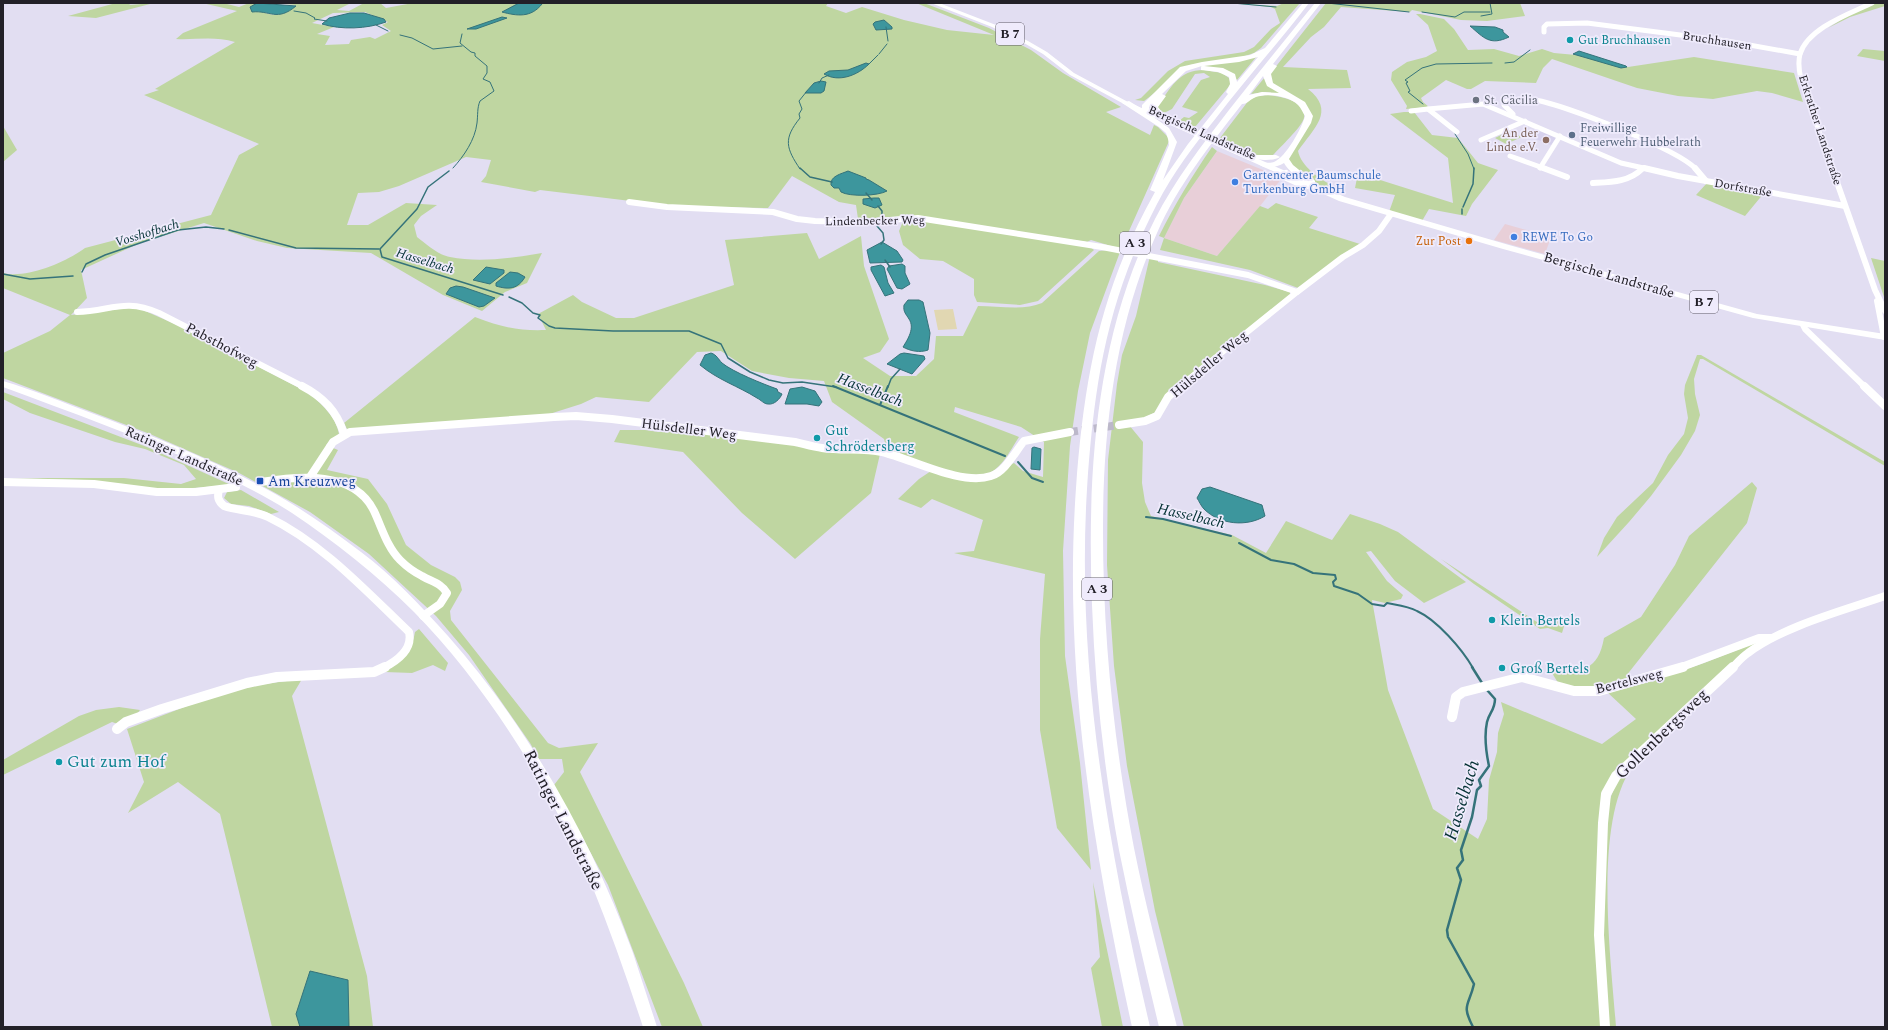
<svg xmlns="http://www.w3.org/2000/svg" width="1888" height="1030" viewBox="0 0 1888 1030" font-family="Spectral,serif">
  <rect width="100%" height="100%" fill="#e2def2"/>
  <g fill="#e8cfd8">
    <polygon points="1217,151 1282,178 1257,210 1217,256 1164,238 1184,198"/>
    <polygon points="1505,224 1551,237 1545,254 1494,240"/>
  </g>
  <polygon fill="#d7d2ed" points="1538,129 1557,137 1551,145 1523,134"/>
  <g fill="#bfd6a1" fill-rule="evenodd">
    <polygon points="116,3 132,3 129,5 154,3 96,18 68,16"/>
    <path d="M202 3H223L239 7 249 3H257L250 8C257 13 258 10 266 13 276 17 287 13 295 5L273 3H351L337 10 349 11 364 3H380L386 8 413 3H828L826 6 846 13 862 7 904 20 947 30 994 35 916 3H924L989 28 1031 50 1063 73 1121 107 1106 112 1150 135 1154 125 1158 127 1170 139 1121 249 1091 240 1087 242 906 216 858 219 856 205 839 202 792 176 768 208 672 206 540 190 535 192 481 182 486 176 491 160 466 157 399 186 379 192 358 193 347 225H368L406 203 437 205 421 216 414 225 417 237C426 244 438 255 450 257 479 263 513 258 542 253L527 283 505 292 482 311 443 295 371 253 287 248 257 241 204 223 140 243 81 270 87 298 71 315 136 307 184 328 309 393C321 404 336 416 339 434L326 445 338 450 327 470 368 479 387 504 406 545 431 565 455 577 460 582 462 590 450 611 451 620 548 743 559 748 598 743 580 772 684 983 703 1027H662L608 885 554 785 564 772 562 759H539L530 743 469 655 436 616 369 554 310 512 239 473 150 434 3 378V353L50 331 70 315 3 288V273C27 279 66 262 85 248L211 215 239 155 259 144 144 95 159 90 155 89 235 42C215 36 196 40 176 39L183 33 237 11ZM365 12 388 22 382 25 391 31 375 39 370 37 351 40 349 44 325 45 330 36 317 34 334 27 312 23 333 13Z"/>
    <polygon points="1230,3 1277,6 1284,3 1300,3 1261,48 1254,53 1236,59 1190,65 1148,98 1144,101 1135,100 1141,98 1168,71 1185,61 1244,52 1254,47 1271,29 1280,23 1275,9 1271,7"/>
    <path d="M1326 3H1520L1525 16 1487 21 1461 20 1412 10 1410 12 1341 7 1324 27 1311 37 1283 67 1347 70 1351 88 1308 89C1336 111 1314 128 1298 151 1301 166 1319 179 1332 185L1324 188 1302 174 1287 160 1310 113 1277 88 1271 81 1270 74Z"/>
    <polygon points="1875,3 1885,3 1885,6 1850,17 1828,28 1849,15"/>
    <polygon points="1416,14 1420,14 1444,19 1454,29 1468,50 1494,49 1519,56 1542,49 1554,53 1576,55 1628,67 1694,57 1794,73 1803,102 1772,93 1757,91 1713,99 1678,96 1637,88 1552,59 1543,68 1536,83 1485,81 1471,89 1467,89 1446,80 1421,98 1423,102 1429,107 1406,109 1407,106 1391,80 1392,72 1407,62 1426,57 1437,51 1428,25"/>
    <polygon points="1863,49 1885,51 1885,61 1857,56"/>
    <path d="M1257 56 1237 80C1228 68 1211 67 1197 66Z"/>
    <path d="M1204 70 1222 73 1229 78 1231 84 1195 127 1179 121 1184 117 1189 118 1198 112 1182 107 1201 80 1210 77 1204 73 1195 74 1172 109 1164 113 1157 107C1171 88 1178 70 1204 70Z"/>
    <polygon points="1265,77 1285,95 1265,92 1251,94"/>
    <path d="M1268 95C1280 96 1307 101 1304 118 1301 128 1280 147 1273 155L1259 156 1220 138 1249 100 1257 96Z"/>
    <polygon points="1404,112 1414,112 1432,135 1458,138 1478,163 1498,170 1472,204 1466,216 1429,209 1422,221 1389,212 1395,195 1355,188 1358,173 1453,203 1448,158 1390,114"/>
    <polygon points="3,126 17,150 3,162"/>
    <polygon points="1509,131 1522,137 1506,144 1495,138"/>
    <path d="M1212 147 1217 151 1184 198 1164 238 1217 256 1260 206 1268 209 1276 203 1318 217 1309 228 1360 244 1298 288 1250 270 1160 250 1164 238 1159 236C1175 204 1192 176 1212 147Z"/>
    <polygon points="1707,183 1764,193 1745,216 1696,195"/>
    <polygon points="904,219 929,220 1089,246 1094,250 1038,301 1020,305 977,302 974,295 974,279 943,261 920,259 903,245 899,231"/>
    <path d="M807 233 819 259 861 236 864 266 889 339 880 352 863 358 890 376H916L934 359 936 336H963L978 306C999 306 1023 311 1042 303L1099 251 1108 250 1120 252 1090 333 1078 391 1070 446 1063 551 1065 656 1080 763 1091 870 1057 828 1040 730V639L1045 574 954 553 974 551 983 520 932 499 921 508 898 499 919 479 931 471 977 480 1014 463 1023 471 1043 477 1044 442 1021 427 955 407 954 412 1019 437C1011 449 1002 469 987 474 965 481 911 459 888 453L884 439 832 402 824 381 789 378 752 371 721 351 697 352 649 402 596 397 581 404 543 416 353 430 347 429 344 423 475 317C501 327 518 331 546 330L538 314 573 295 582 302 616 318H634L734 285 725 240Z"/>
    <polygon points="1150,256 1158,259 1158,262 1265,285 1290,292 1290,295 1182,381 1156,412 1129,425 1143,442 1142,483 1145,502 1151,516 1232,535 1266,553 1286,521 1332,540 1350,514 1380,524 1398,532 1466,582 1424,603 1395,581 1371,551 1366,552 1387,581 1403,595 1401,599 1385,603 1372,600 1388,690 1433,809 1478,839 1487,819 1489,780 1497,752 1498,733 1504,714 1501,702 1602,744 1636,719 1607,692 1646,683 1704,663 1760,641 1632,757 1603,803 1602,1027 1184,1027 1155,911 1127,766 1114,666 1107,565 1108,460 1117,384 1122,355 1136,316"/>
    <polygon points="1871,258 1885,261 1885,300"/>
    <polygon points="1697,355 1701,355 1885,462 1885,466 1703,359 1700,359 1694,379 1695,394 1700,415 1695,431 1681,455 1651,496 1629,522 1597,557 1604,538 1617,517 1653,483 1668,455 1684,434 1688,418 1684,394 1685,385"/>
    <polygon points="3,392 147,447 231,485 180,489 149,488 83,480 3,478 124,478 181,484 196,479 184,465 145,449 115,442 30,413 3,399"/>
    <polygon points="665,427 880,454 871,493 795,559 742,513 683,452 614,442 620,430 645,430 659,432"/>
    <path d="M1752 482 1757 488 1747 523 1626 676 1634 679 1587 689 1560 686 1552 673C1582 672 1598 671 1604 638L1641 617 1675 565 1689 536Z"/>
    <polygon points="241,490 279,512 271,514 249,506 231,504 224,498 227,492"/>
    <polygon points="1441,559 1543,626 1562,617 1566,620 1562,633 1548,628 1540,629 1474,584"/>
    <path d="M419 629 448 663 445 671 433 665 412 673 385 672C402 660 411 654 415 632Z"/>
    <polygon points="302,679 292,696 367,976 373,1027 272,1027 220,814 178,782 128,813 144,782 127,729 221,693 257,685"/>
    <polygon points="119,707 140,710 137,714 118,724 112,722 3,775 3,760 79,716 96,710"/>
    <path d="M1632 767C1593 824 1611 959 1616 1027H1608L1601 937 1608 804 1619 776Z"/>
    <polygon points="1093,882 1123,1027 1102,1027 1091,968 1100,957"/>
  </g>
  <polygon fill="#e1d7b2" points="953,309 957,329 938,330 934,310"/>
  <g fill="#3d969d" stroke="#35737a">
    <path d="M257 3 296 6C277 22 270 10 252 12L250 7Z"/>
    <path d="M519 3H540L542 4C531 18 517 16 502 12Z"/>
    <path d="M350 13H364L384 19 386 22C367 29 341 30 322 24L329 18Z"/>
    <polygon points="502,17 507,18 476,29 467,29"/>
    <polygon points="884,20 892,27 892,29 876,30 873,24 875,22"/>
    <path d="M1470 26 1495 27 1503 30V32L1509 37C1490 46 1484 38 1470 26Z"/>
    <polygon points="1579,51 1626,66 1627,67 1621,68 1573,54"/>
    <path d="M866 63 869 64C858 75 839 83 824 74L829 71 848 70Z"/>
    <polygon points="821,81 826,82 824,91 821,93 805,93 814,83"/>
    <path d="M848 171 866 178V179L869 180 887 191C878 196 850 197 841 192L839 188H834L831 185C830 176 841 174 848 171Z"/>
    <polygon points="874,198 879,198 882,205 875,208 863,204 863,199"/>
    <polygon points="882,242 897,251 903,260 902,262 870,263 867,250"/>
    <polygon points="902,264 905,266 905,273 910,284 902,289 897,288 887,269 889,266"/>
    <polygon points="881,265 884,267 888,283 894,293 885,296 871,270 871,267"/>
    <polygon points="486,267 504,270 504,273 490,284 473,280"/>
    <path d="M510 272 518 273 525 277C518 289 509 290 496 286V283Z"/>
    <polygon points="456,286 463,287 495,298 484,306 479,307 446,294 450,288"/>
    <path d="M908 300H919L923 302 930 333 928 350C920 353 910 351 903 347 908 339 915 328 909 319 906 314 903 312 904 305Z"/>
    <path d="M711 353C717 355 718 359 722 363 733 372 763 384 777 389L778 392 782 394C780 399 774 405 768 404 764 404 761 400 757 398 738 386 718 380 700 365L705 355Z"/>
    <polygon points="904,353 924,356 925,359 912,374 887,364 900,354"/>
    <polygon points="802,387 815,391 822,402 819,406 807,404 785,404 790,389"/>
    <polygon points="1034,447 1041,449 1040,470 1031,469 1032,448"/>
    <path d="M1210 487 1262 505 1265 516C1247 527 1220 525 1204 509 1201 506 1199 501 1197 498L1202 489Z"/>
    <polygon points="310,971 348,980 349,1027 300,1027 296,1014"/>
  </g>
  <g fill="none" stroke-linecap="round" stroke-linejoin="round">
    <g stroke="#35737a" stroke-width="1">
      <polyline points="1232,3 1276,7"/>
      <polyline points="1327,3 1409,12"/>
      <polyline points="294,11 306,13 315,18 314,19 327,21"/>
      <polyline points="1422,12 1455,17 1464,12 1490,12"/>
      <polyline points="1481,16 1492,14 1490,3"/>
      <polyline points="376,25 388,31"/>
      <polyline points="886,27 888,41"/>
      <polyline points="400,35 412,38 433,49 462,46"/>
      <polyline points="879,54 887,44"/>
      <polyline points="1505,63 1514,62 1530,50"/>
      <polyline points="868,65 878,55"/>
      <polyline points="819,83 822,78 829,75"/>
      <polyline points="1423,104 1408,92 1410,91 1406,83 1408,82 1405,80 1422,68 1436,64 1492,63"/>
      <polyline points="1455,134 1468,154 1474,169"/>
      <path d="M453 168C464 156 475 140 477 123 478 115 477 108 480 101L494 91 490 82 483 79 487 73V66L475 56V53L471 52 460 43 462 34"/>
      <path d="M800 169C786 148 783 139 800 118L799 114 802 109 799 101 807 91"/>
    </g>
    <g stroke="#35737a" stroke-width="1.5">
      <polyline points="800,168 810,177 832,182"/>
      <polyline points="449,171 428,187 417,209 380,249 382,257 503,295"/>
      <polyline points="866,193 872,200"/>
      <polyline points="878,206 882,211 882,216"/>
      <polyline points="1463,207 1473,184 1474,168"/>
      <polyline points="1462,209 1462,214"/>
      <polyline points="877,226 883,233 884,240 881,244"/>
      <polyline points="229,230 296,248 379,249"/>
      <polyline points="885,260 890,267"/>
      <polyline points="82,272 86,264 105,255 178,230 206,227 224,229"/>
      <polyline points="3,274 30,279 73,276"/>
      <polyline points="509,297 522,303 533,313 540,315 538,318 549,326 555,328 613,331 689,331 721,344 728,358 750,372 769,380 783,383 802,382 836,387"/>
      <polyline points="888,387 891,379 900,369"/>
    </g>
    <g stroke="#35737a" stroke-width="2">
      <polyline points="833,386 1005,456"/>
      <polyline points="880,405 888,386"/>
      <polyline points="1018,462 1032,478 1043,482"/>
      <polyline points="1146,517 1163,519 1231,536"/>
      <path d="M1239 543 1271 560 1294 564 1313 573 1335 575 1336 579 1333 582 1334 586 1358 594 1372 604 1384 606 1387 603C1397 605 1408 606 1417 611 1437 620 1462 649 1473 668"/>
    </g>
    <g stroke="#35737a" stroke-width="2.5">
      <polyline points="1472,667 1482,683"/>
      <path d="M1473 1027C1461 1004 1469 1006 1474 984L1448 937 1447 930 1461 880 1457 868 1463 860 1461 850 1472 817 1477 790 1481 786 1479 780 1489 766C1486 752 1484 736 1487 722 1489 713 1495 710 1495 699L1487 690"/>
    </g>
    <polyline stroke="#bcb8ca" stroke-width="8" stroke-dasharray="8 4" stroke-linecap="butt" points="1070,432 1119,425"/>
    <g stroke="#fff" stroke-width="5">
      <polyline points="1544,32 1544,27 1547,24 1587,23 1727,41 1800,54"/>
      <polyline points="1411,111 1428,109"/>
      <path d="M1513 114 1504 105 1505 102C1516 99 1524 98 1535 100 1565 105 1677 149 1696 169"/>
      <polyline points="1457,132 1428,109 1483,104 1621,163 1648,169"/>
      <polyline points="1481,140 1525,121"/>
      <polyline points="1510,156 1546,169"/>
      <polyline points="1540,168 1560,136"/>
      <path d="M1832 169 1801 79C1799 71 1798 62 1800 54 1808 28 1849 14 1872 3"/>
    </g>
    <g stroke="#fff" stroke-width="6">
      <polyline points="1543,168 1567,177"/>
      <polyline points="1644,168 1678,176 1845,206"/>
      <polyline points="1695,168 1706,181"/>
      <polyline points="1832,168 1875,290 1885,311"/>
      <polyline points="1286,173 1282,176 1304,186 1309,186 1312,182"/>
      <path d="M1593 183C1611 182 1629 182 1642 169"/>
      <polyline points="629,202 667,207 773,212 797,219 815,221 862,222 918,218 1102,247 1248,275 1297,292"/>
      <polyline points="1877,301 1884,337"/>
      <path d="M77 312C111 311 124 298 159 313L304 387"/>
      <polyline points="1803,325 1805,329 1865,387"/>
      <polyline points="1179,387 1297,292 1343,257 1363,245 1379,231 1391,214"/>
    </g>
    <g stroke="#fff" stroke-width="8">
      <path d="M302 386C323 397 337 411 344 434"/>
      <polyline points="1864,386 1885,406"/>
      <polyline points="1119,425 1145,421 1157,416 1168,397 1180,386"/>
      <path d="M310 477 333 442 350 432 554 417 576 416 612 419 795 442C804 444 813 447 822 448 842 451 863 448 882 452 912 459 961 486 991 476 1005 472 1015 452 1024 441L1070 432"/>
      <polyline points="3,482 94,484 157,492 196,492 236,487"/>
      <path d="M261 482C299 476 354 470 374 511 382 528 387 547 400 560 406 566 414 572 422 576 432 582 441 583 447 593L440 604 423 616"/>
      <path d="M219 490C217 497 218 501 224 506 238 511 254 510 268 517 322 543 366 591 409 632 413 649 397 661 383 668"/>
      <polyline points="1679,668 1759,638 1771,638"/>
      <path d="M1732 668C1737 663 1742 657 1748 653 1784 626 1842 611 1885 596"/>
    </g>
    <g stroke="#fff" stroke-width="10">
      <polyline points="1452,717 1456,697 1463,692 1522,677 1574,691 1599,691 1683,667"/>
      <polyline points="117,729 126,722 162,709 247,683 277,677 374,672 385,667"/>
      <polyline points="1605,1027 1599,935 1603,823 1606,794 1616,776 1733,667"/>
    </g>
    <g fill="#fff" fill-rule="evenodd">
      <polygon points="931,3 939,3 996,25 1028,41 1047,52 1074,73 1128,102 1345,197 1509,245 1757,314 1885,334 1885,340 1753,318 1503,249 1339,201 1124,104 1070,75 1043,54 1024,43 992,27"/>
      <path d="M3 381C34 390 64 403 94 414 163 440 234 468 297 507 319 521 340 536 361 552 392 575 422 607 448 636 529 728 591 838 633 953 641 978 649 1002 657 1027H643C627 978 610 930 591 883 550 788 487 686 414 612 377 575 335 542 292 513 264 495 233 480 203 466 138 436 70 412 3 387Z"/>
    </g>
    <g fill="#fff" fill-rule="evenodd">
      <path d="M1303 3H1309C1279 42 1246 79 1216 118 1194 145 1173 173 1157 204 1107 300 1094 383 1087 489 1076 671 1109 850 1150 1027H1132C1093 849 1063 670 1076 488 1084 378 1100 290 1155 192L1150 190 1169 145 1168 139 1166 133 1159 127 1122 103 1129 101 1142 109V105L1180 67 1202 62 1250 55 1265 48ZM1258 57 1237 82 1235 74 1223 68 1204 66 1239 62ZM1201 66V70L1218 72 1229 77 1230 84 1226 92 1228 94 1188 144 1163 180 1177 142 1169 128 1149 114V107L1153 103 1150 107 1157 117H1163L1164 115 1158 107 1166 96 1162 94 1186 71 1202 66H1204Z"/>
      <path d="M1315 3H1321L1273 64 1277 66 1271 74 1273 83 1305 102 1313 116 1311 123 1289 159 1293 165 1309 178 1308 180C1299 181 1288 170 1284 163 1277 167 1267 170 1260 165 1264 161 1269 164 1274 162 1286 157 1302 128 1305 116 1303 113 1301 108 1298 105 1289 96 1268 93 1256 97 1250 99 1248 104 1242 104 1210 145 1178 185 1157 233 1115 326 1103 429 1103 531 1103 637 1114 744 1134 848 1146 908 1162 967 1177 1027H1159C1145 968 1131 910 1119 850 1104 769 1095 687 1092 605 1087 474 1095 338 1155 219 1175 180 1202 145 1229 110 1257 74 1286 39 1315 3ZM1263 76 1267 86 1279 93 1262 92 1249 95Z"/>
      <path d="M1253 155H1276L1280 157C1275 161 1257 161 1252 157Z"/>
    </g>
  </g>
  <g fill="#0f9aa8" stroke="#efebfc" stroke-width="1.5">
    <circle cx="1570" cy="40" r="4"/>
    <circle cx="817" cy="438" r="4"/>
    <circle cx="1492" cy="620" r="4"/>
    <circle cx="1502" cy="668" r="4"/>
    <circle cx="59" cy="762" r="4"/>
  </g>
  <circle fill="#6b7280" stroke="#efebfc" stroke-width="1.5" cx="1476" cy="100" r="4"/>
  <circle fill="#5c6f8a" stroke="#efebfc" stroke-width="1.5" cx="1572" cy="135" r="4"/>
  <circle fill="#8d6e63" stroke="#efebfc" stroke-width="1.5" cx="1546" cy="140" r="4"/>
  <g fill="#3f7fe0" stroke="#efebfc" stroke-width="1.5">
    <circle cx="1235" cy="182" r="4"/>
    <circle cx="1514" cy="237" r="4"/>
  </g>
  <circle fill="#e8710a" stroke="#efebfc" stroke-width="1.5" cx="1469" cy="241" r="4"/>
  <rect fill="#1a4fb4" stroke="#efebfc" stroke-width="1.5" x="256" y="477" width="8" height="8" rx="2"/>
  <g text-anchor="middle" dominant-baseline="central" stroke-width="3.5" stroke-linejoin="round" paint-order="stroke">
    <g font-size="12" fill="#0d838f" stroke="#efebfc" text-anchor="start">
      <text x="1578" y="40">Gut Bruchhausen</text>
    </g>
    <g font-size="12" fill="#222028" stroke="#efebfc">
      <text transform="translate(1717 41) rotate(9)">Bruchhausen</text>
      <text transform="translate(1820 130) rotate(72)">Erkrather Landstraße</text>
      <text transform="translate(1202 133) rotate(24)">Bergische Landstraße</text>
      <text transform="translate(1743 188) rotate(10)">Dorfstraße</text>
      <text transform="translate(875 221) rotate(-1)">Lindenbecker Weg</text>
    </g>
    <g font-size="12" fill="#5b616d" stroke="#efebfc" text-anchor="start">
      <text x="1484" y="100">St. Cäcilia</text>
    </g>
    <g font-size="12" fill="#4e5e75" stroke="#efebfc" text-anchor="start">
      <text x="1580" y="128">Freiwillige<tspan x="1580" dy="14">Feuerwehr Hubbelrath</tspan></text>
    </g>
    <g font-size="12" fill="#785e54" stroke="#efebfc" text-anchor="end">
      <text x="1538" y="133">An der<tspan x="1538" dy="14">Linde e.V.</tspan></text>
    </g>
    <g font-size="12" fill="#366cbe" stroke="#efebfc" text-anchor="start">
      <text x="1243" y="175">Gartencenter Baumschule<tspan x="1243" dy="14">Turkenburg GmbH</tspan></text>
      <text x="1522" y="237">REWE To Go</text>
    </g>
    <g font-size="12" fill="#c56008" stroke="#efebfc" text-anchor="end">
      <text x="1461" y="241">Zur Post</text>
    </g>
    <g fill="#efebfc" stroke="#605d68" stroke-width="1">
      <rect x="996" y="23" width="28" height="22" rx="3"/>
      <rect x="1120" y="232" width="30" height="22" rx="3"/>
      <rect x="1690" y="291" width="28" height="22" rx="3"/>
      <rect x="1082" y="578" width="30" height="22" rx="3"/>
    </g>
    <g font-size="13" font-weight="bold" fill="#222028">
      <text x="1010" y="34">B 7</text>
      <text x="1135" y="243">A 3</text>
      <text x="1704" y="302">B 7</text>
      <text x="1097" y="589">A 3</text>
    </g>
    <g font-size="13" font-style="italic" fill="#033033" stroke="#efebfc">
      <text transform="translate(147 233) rotate(-17)">Vosshofbach</text>
      <text transform="translate(425 261) rotate(17)">Hasselbach</text>
    </g>
    <g font-size="14" fill="#222028" stroke="#efebfc">
      <text transform="translate(1609 275) rotate(16)">Bergische Landstraße</text>
      <text transform="translate(222 345) rotate(28)">Pabsthofweg</text>
      <text transform="translate(1209 364) rotate(-40)">Hülsdeller Weg</text>
      <text transform="translate(689 429) rotate(7)">Hülsdeller Weg</text>
      <text transform="translate(184 456) rotate(24)">Ratinger Landstraße</text>
      <text transform="translate(1629 681) rotate(-14)">Bertelsweg</text>
    </g>
    <g font-size="14" fill="#0d838f" stroke="#efebfc" text-anchor="start">
      <text x="825" y="430">Gut<tspan x="825" dy="16">Schrödersberg</tspan></text>
      <text x="1500" y="620">Klein Bertels</text>
      <text x="1510" y="668">Groß Bertels</text>
    </g>
    <g font-size="14" fill="#164399" stroke="#efebfc" text-anchor="start">
      <text x="268" y="481">Am Kreuzweg</text>
    </g>
    <g font-size="15" font-style="italic" fill="#033033" stroke="#efebfc">
      <text transform="translate(870 390) rotate(21)">Hasselbach</text>
      <text transform="translate(1191 516) rotate(13)">Hasselbach</text>
    </g>
    <g font-size="17" fill="#222028" stroke="#efebfc">
      <text transform="translate(1662 734) rotate(-44)">Gollenbergsweg</text>
      <text transform="translate(563 820) rotate(63)">Ratinger Landstraße</text>
    </g>
    <g font-size="17" fill="#0d838f" stroke="#efebfc" text-anchor="start">
      <text x="67" y="762">Gut zum Hof</text>
    </g>
    <g font-size="18" font-style="italic" fill="#033033" stroke="#efebfc">
      <text transform="translate(1462 800) rotate(-73)">Hasselbach</text>
    </g>
  </g>
  <rect width="1888" height="1030" fill="none" stroke="#222028" stroke-width="8"/>
</svg>
